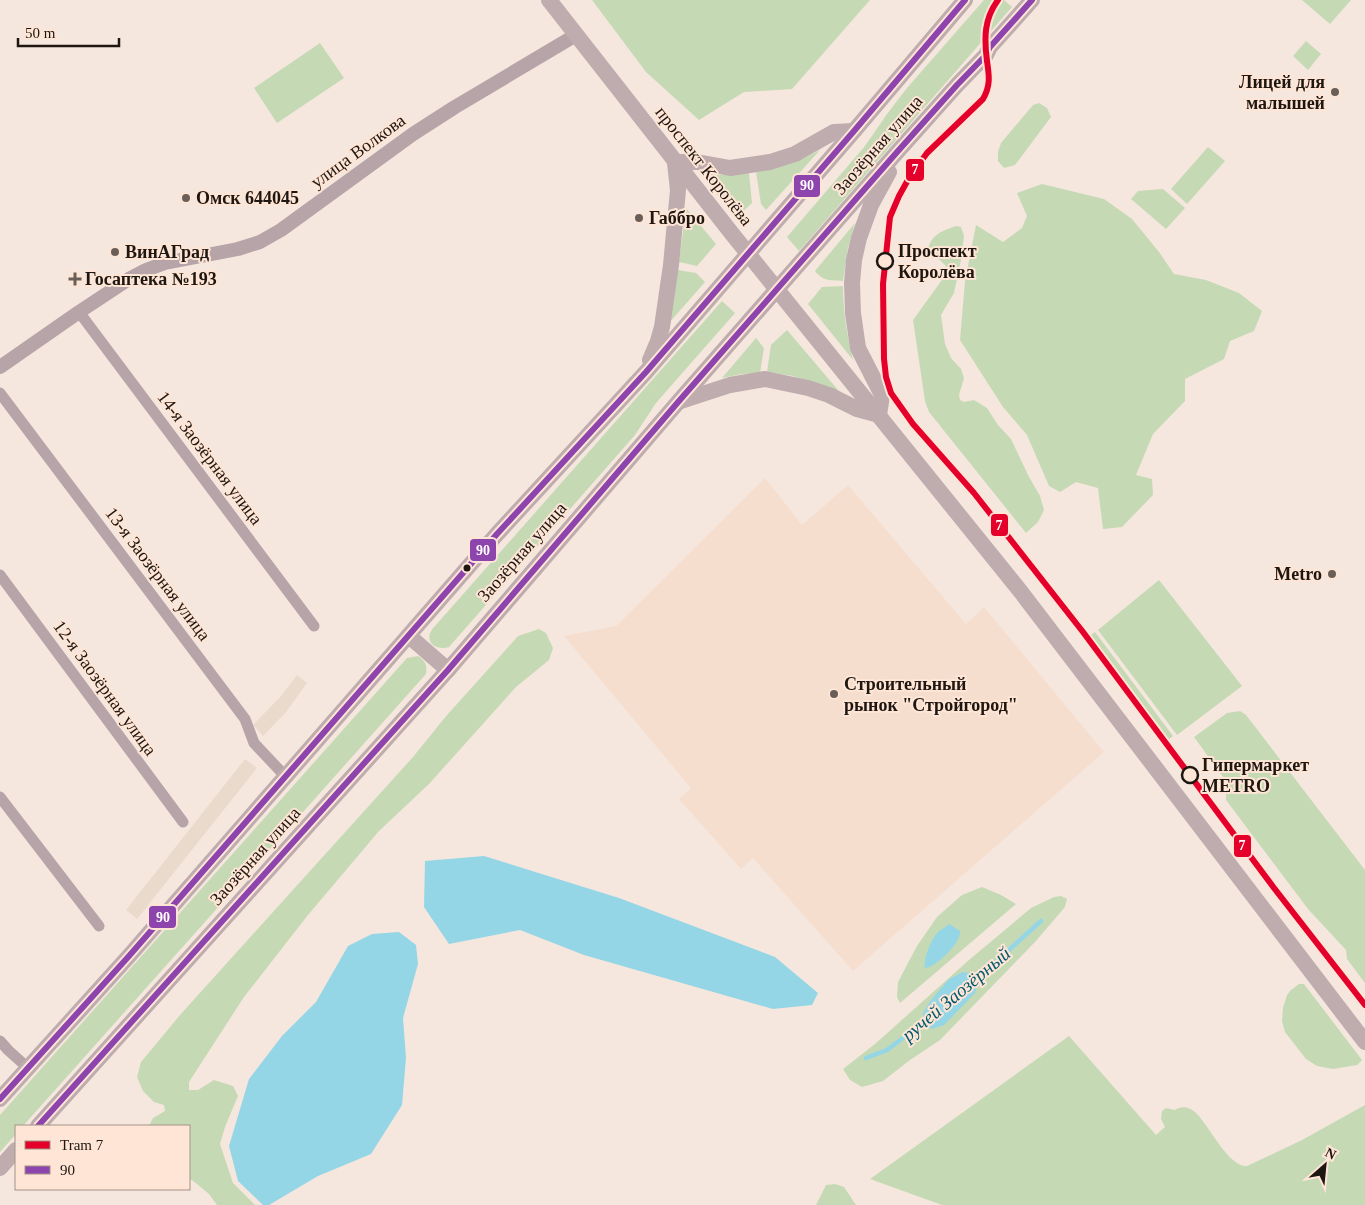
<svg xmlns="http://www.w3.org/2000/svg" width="1365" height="1205" viewBox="0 0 1365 1205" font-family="'Times New Roman',serif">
  <rect width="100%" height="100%" fill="#f5e7de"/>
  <polygon fill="#f6decf" points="765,478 802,525 848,485 966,624 984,607 1104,752 853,971 753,858 741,869 679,799 691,788 564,636 616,626"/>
  <g fill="#e9dacc">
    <polygon points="297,675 307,683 286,712 263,736 253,725 282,695"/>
    <polygon points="245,759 257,768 137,919 126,910"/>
  </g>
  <g fill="#c5dab4">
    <polygon points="592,0 870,0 792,89 744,92 699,120 646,72"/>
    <polygon points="984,0 1004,0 1012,7 799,251 787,237 865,146 887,114 907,88"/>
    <polygon points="1302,0 1351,0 1330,24"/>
    <polygon points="1306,41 1321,54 1308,70 1293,56"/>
    <polygon points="320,43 344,78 277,123 254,88"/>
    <polygon points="1039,103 1047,108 1051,117 1015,165 1004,168 998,161 998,152 1001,143 1033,105"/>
    <polygon points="1208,147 1225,161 1187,204 1171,189"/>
    <path d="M820 150 766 210 761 204 756 172C779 168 800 161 820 150Z"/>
    <polygon points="699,172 718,175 749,173 752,203 736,218"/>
    <polygon points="1042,184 1104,199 1132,219 1159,252 1174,274 1206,280 1239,293 1262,311 1254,331 1230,341 1224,359 1185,379 1185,401 1153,434 1136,475 1152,479 1153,495 1122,527 1103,529 1098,488 1076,482 1060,492 1049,486 1027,435 1003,407 960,340 965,281 976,225 1003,242 1022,228 1027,216 1017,193"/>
    <polygon points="1163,189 1185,208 1166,229 1131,199 1138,191"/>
    <polygon points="686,208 716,244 697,266 679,262"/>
    <path d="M855 223 848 248 843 281C830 280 824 282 815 271Z"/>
    <path d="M956 226 961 227 964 236 961 260 954 293 941 315 945 344 951 358 961 369 964 378 959 395 960 400 964 402 974 400 987 408 998 425 1011 439 1028 475 1040 496 1044 510 1038 522 1026 533 929 412 925 401 913 320 947 273 946 266 928 249C932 234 942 231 956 226Z"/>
    <polygon points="678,270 696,273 705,282 669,323"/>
    <path d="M843 286C843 311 847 335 853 360L808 304 822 287Z"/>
    <path d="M722 301 735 313 656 403 635 435 449 647C440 650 426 646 430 633 430 633 434 626 435 626Z"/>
    <polygon points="787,330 844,397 810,382 793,376 767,372 771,345"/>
    <polygon points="756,338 764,348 760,373 742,374 722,378"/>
    <polygon points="1159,580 1242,686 1177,735 1098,630"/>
    <polygon points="539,629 546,633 553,648 549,660 516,687 429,784 379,831 308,915 244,997 189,1082 189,1090 198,1090 214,1080 233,1086 238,1096 225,1127 220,1144 233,1183 255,1205 217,1205 209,1194 192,1180 189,1180 189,1126 149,1126 153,1118 165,1111 164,1105 154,1102 143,1091 137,1077 141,1062 180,1015 413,757 447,715 518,636"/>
    <polygon points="1095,632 1173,736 1162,745 1084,640"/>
    <path d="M418 656C426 661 427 665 426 674L23 1126H16V1134L0 1152V1115L407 658Z"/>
    <polygon points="1240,711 1246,715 1365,870 1365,983 1347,959 1346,950 1308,909 1226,800 1226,781 1194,737 1227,713"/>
    <polygon points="982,887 1001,895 1016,904 900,1003 897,997 898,982 917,946 937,917 962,895"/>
    <polygon points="1061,896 1067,899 1065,907 1035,942 940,1040 910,1060 883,1081 862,1087 850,1080 843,1069 875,1044 969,960 1031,908 1054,897"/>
    <polygon points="1299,984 1304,984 1362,1060 1357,1065 1333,1069 1317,1066 1306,1059 1285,1032 1282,1021 1283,1008 1287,995 1291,990"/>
    <path d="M1069 1036 1156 1135 1165 1127 1161 1119 1162 1111 1166 1108 1175 1110C1181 1105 1191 1107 1196 1113 1208 1124 1229 1168 1247 1166L1302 1140 1365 1105V1205H942L870 1179Z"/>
    <polygon points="835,1184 844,1187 856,1205 816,1205 826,1185"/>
  </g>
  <g fill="#94d5e6">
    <polygon points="484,856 619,898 775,957 818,993 812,1005 773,1009 584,955 520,930 449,944 424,907 425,861"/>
    <path d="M949 924 960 931C961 942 942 960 933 965 931 967 928 967 925 968 923 959 932 937 939 931 942 929 946 927 949 924Z"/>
    <polygon points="399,932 416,945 418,964 403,1018 406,1058 402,1105 371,1154 318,1176 269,1205 263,1205 238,1181 229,1146 249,1079 282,1036 316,1002 348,946 372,934"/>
    <polygon points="963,972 972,973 977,986 975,993 944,1025 932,1029 924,1026 923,1013 931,1000 949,979"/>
  </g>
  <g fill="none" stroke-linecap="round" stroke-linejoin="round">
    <g stroke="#94d5e6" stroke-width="4.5">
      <polyline points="971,984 1041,921"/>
      <polyline points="866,1058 887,1050 928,1019"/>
    </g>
    <g stroke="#b6a4a8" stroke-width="11">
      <polyline points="79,312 314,626"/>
      <polyline points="0,393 245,719 254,743 285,776"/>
      <polyline points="0,575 183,822"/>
      <polyline points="0,797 99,926"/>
      <polyline points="0,1041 8,1050 28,1068"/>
    </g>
    <polyline stroke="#b6a4a8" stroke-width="14" points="0,367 79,312 129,279 146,270 165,263 238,249 260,242 281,230 413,134 455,107 576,35"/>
    <g stroke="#bfacae" stroke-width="16">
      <polyline points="549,0 733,235 1021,592 1365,1042"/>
      <polyline points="675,162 697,162 730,168 770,162 795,154 834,132 854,131"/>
      <polyline points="650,360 658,341 662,327 671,265 678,190 675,163"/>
      <polyline points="681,401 730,385 765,379 808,388 829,395 857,409 879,415"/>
      <polyline points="879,415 882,395 858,348 853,313 852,283 854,260 859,238 871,205 889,172"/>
      <polyline points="409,636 448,670"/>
      <polyline points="0,1099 129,956 497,534 646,372 854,131 965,0"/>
      <polyline points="38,1126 448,670 679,401 898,151 957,85 986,55 990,47 1032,0"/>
      <polyline points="0,1168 16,1150"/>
    </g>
    <defs>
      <g id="bus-1">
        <polyline points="0,1099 129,956 497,534 646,372 854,131 965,0"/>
        <polyline points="38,1126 448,670 679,401 898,151 957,85 986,55 990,47 1032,0"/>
      </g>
    </defs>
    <use href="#bus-1" stroke="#fee5d5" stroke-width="10"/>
    <use href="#bus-1" stroke="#8e44ad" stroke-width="6"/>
    <defs>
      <path id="tram-1" d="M998 0C984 19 984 38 987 61 989 75 991 85 983 99L927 153 909 178 899 196 890 217 883 284 884 359 886 377 891 393 913 424 974 493 1083 632 1274 888 1365 1005"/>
    </defs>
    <use href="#tram-1" stroke="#fee5d5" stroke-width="10"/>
    <use href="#tram-1" stroke="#e4002b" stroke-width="6"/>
  </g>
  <g fill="#695f58" stroke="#fee5d5" stroke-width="2">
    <circle cx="1335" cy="92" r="5"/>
    <circle cx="186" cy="198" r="5"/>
    <circle cx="639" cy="218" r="5"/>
    <circle cx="115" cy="252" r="5"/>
    <path d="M72.5 271.5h5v5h5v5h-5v5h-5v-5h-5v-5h5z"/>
    <circle cx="1332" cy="574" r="5"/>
    <circle cx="834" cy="694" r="5"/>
  </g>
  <g fill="#fee5d5" stroke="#1e1610" stroke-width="2.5">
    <circle cx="885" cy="261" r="8"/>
    <circle cx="1190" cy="775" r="8"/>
  </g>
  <circle fill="#1e1610" stroke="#fee5d5" stroke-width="2" cx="467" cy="568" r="4.5"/>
  <g text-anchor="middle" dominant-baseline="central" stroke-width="4" stroke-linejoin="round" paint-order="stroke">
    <g font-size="18" font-weight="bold" fill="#1e1610" stroke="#fee5d5" text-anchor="start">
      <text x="1325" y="82" text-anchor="end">Лицей для<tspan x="1325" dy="21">малышей</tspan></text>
      <text x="196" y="198">Омск 644045</text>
      <text x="649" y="218">Габбро</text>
      <text x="125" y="252">ВинАГрад</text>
      <text x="85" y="279">Госаптека №193</text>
      <text x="1322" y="574" text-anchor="end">Metro</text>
      <text x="844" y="684">Строительный<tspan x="844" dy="21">рынок "Стройгород"</tspan></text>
    </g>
    <g font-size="18" fill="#1e1610" stroke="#fee5d5">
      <text transform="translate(878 145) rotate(-49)">Заозёрная улица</text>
      <text transform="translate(358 151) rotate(-36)">улица Волкова</text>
      <text transform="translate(704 166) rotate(52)">проспект Королёва</text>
      <text transform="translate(210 458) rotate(53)">14-я Заозёрная улица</text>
      <text transform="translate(522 552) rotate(-49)">Заозёрная улица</text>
      <text transform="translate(158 574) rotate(53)">13-я Заозёрная улица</text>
      <text transform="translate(105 688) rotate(54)">12-я Заозёрная улица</text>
      <text transform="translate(255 856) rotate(-48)">Заозёрная улица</text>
    </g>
    <g font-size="18" font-weight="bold" fill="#1e1610" stroke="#fee5d5" text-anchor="start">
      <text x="898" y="251">Проспект<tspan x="898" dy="21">Королёва</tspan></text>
      <text x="1202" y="765">Гипермаркет<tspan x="1202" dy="21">METRO</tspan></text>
    </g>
    <g font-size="19" font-style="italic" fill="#005a6d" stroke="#fee5d5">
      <text transform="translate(956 994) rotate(-40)">ручей Заозёрный</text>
    </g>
  </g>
  <g stroke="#fee5d5" stroke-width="2">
    <rect x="905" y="158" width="20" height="24" rx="5" fill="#e4002b"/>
    <rect x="793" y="174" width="28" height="24" rx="5" fill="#8e44ad"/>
    <rect x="990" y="513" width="19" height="24" rx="5" fill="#e4002b"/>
    <rect x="469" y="538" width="28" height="24" rx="5" fill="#8e44ad"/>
    <rect x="1233" y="834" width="19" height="24" rx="5" fill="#e4002b"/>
    <rect x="148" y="905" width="29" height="24" rx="5" fill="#8e44ad"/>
  </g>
  <g font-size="14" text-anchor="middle" font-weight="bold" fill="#fff">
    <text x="915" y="174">7</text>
    <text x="807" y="190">90</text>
    <text x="999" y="530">7</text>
    <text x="483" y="555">90</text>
    <text x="1242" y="850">7</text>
    <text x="163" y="922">90</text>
  </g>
  <rect x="15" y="1125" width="175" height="65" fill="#fee5d5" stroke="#a49286"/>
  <rect x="25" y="1141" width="25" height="8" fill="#e4002b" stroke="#a49286"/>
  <text x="60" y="1150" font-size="15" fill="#1e1610">Tram 7</text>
  <rect x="25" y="1166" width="25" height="8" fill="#8e44ad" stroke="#a49286"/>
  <text x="60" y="1175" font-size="15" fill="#1e1610">90</text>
  <g transform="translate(1325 1165) rotate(27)" stroke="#fee5d5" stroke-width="4" paint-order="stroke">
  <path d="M0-4L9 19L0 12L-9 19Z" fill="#1e1610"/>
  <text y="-8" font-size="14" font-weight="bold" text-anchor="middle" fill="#1e1610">N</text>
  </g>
  <path d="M18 38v8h101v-8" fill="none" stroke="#1e1610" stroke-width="2.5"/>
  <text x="25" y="38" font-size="15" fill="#1e1610" stroke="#fee5d5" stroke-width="4" paint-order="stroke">50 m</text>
</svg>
